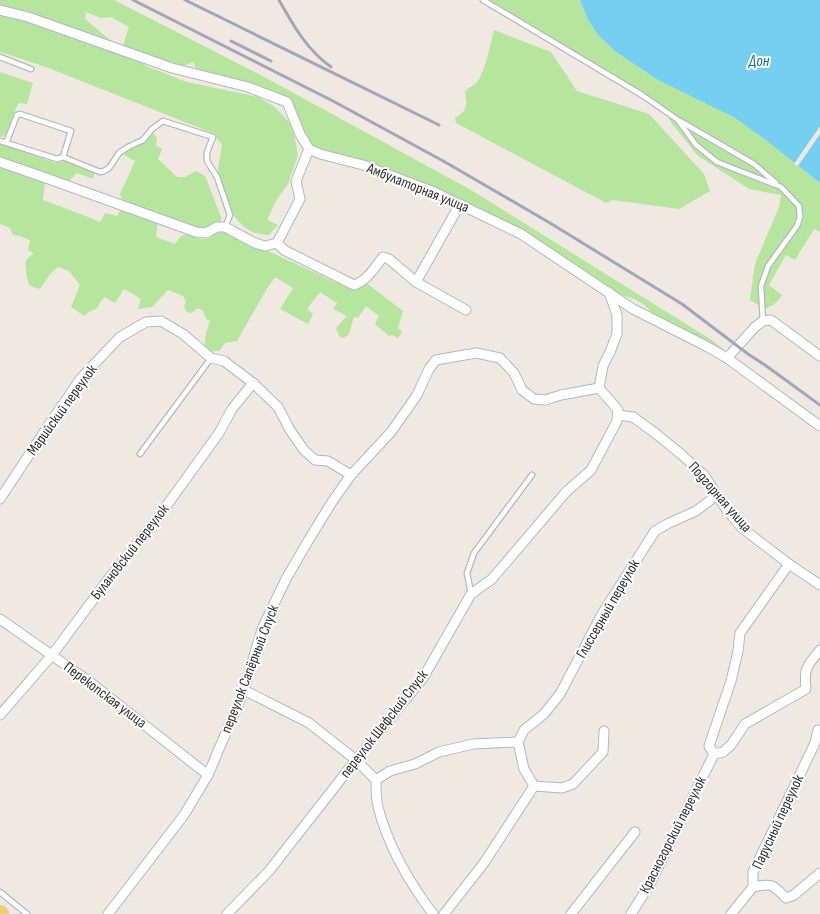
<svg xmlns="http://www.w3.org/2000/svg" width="820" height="914" viewBox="0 0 820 914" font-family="'Sofia Sans Condensed',sans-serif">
  <rect width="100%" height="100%" fill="#efe9e1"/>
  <g fill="#b6e59e">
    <path d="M0 0H114L268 79 471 190 710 339 727 352 724 354 653 318C652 308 637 299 628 297 624 296 619 296 615 296L521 234 434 192 309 149 287 102 200 75 193 62 181 67 154 59 147 54 146 55 123 46 129 27 111 17 101 18 86 12 85 19 122 50 146 66 187 82 258 97 275 107 290 123 294 134 298 155 288 184 277 199 267 220 278 225 269 235C243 235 231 215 224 193 222 188 218 181 218 175 218 165 221 154 222 144L210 132 46 67 0 52Z"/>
    <polygon points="490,0 580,0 588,20 598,35 616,52 658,80 735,118 763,138 820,183 820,232 814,229 795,260 786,255 769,285 782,295 775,304 765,309 750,300 755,264 779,207 781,195 749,189 697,155 673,125 659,103"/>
    <path d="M494 30 551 52 577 91 649 114 704 174 710 191 679 209 613 200 606 203 456 123 455 118C468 110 467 106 465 92 468 87 474 86 477 82 485 72 491 43 494 30Z"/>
    <path d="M0 72 33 83 27 104 20 103 18 104C15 110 8 133 4 136 3 137 1 136 0 137Z"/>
    <polygon points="153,133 157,138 156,146 162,149 158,159 177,177 185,177 196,171 205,176 221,217 221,224 205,230 196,229 126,202 122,199 120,194 135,161 122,154 141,139"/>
    <polygon points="0,144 56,163 65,161 95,172 93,179 77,173 68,182 0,159"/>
    <path d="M0 166 45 182 43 200 83 215 100 222 105 213 117 216 122 208 158 221 156 237 175 244 180 237 186 234 200 239H208L219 230 225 231 352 290 361 288 365 282 403 311 398 328 402 332 398 338 392 335 389 336 375 324 379 316 366 306 358 318 354 317 349 334 344 338 339 336 336 328 347 316 333 309 337 303 320 292 307 309 313 314 308 324 280 309 293 288 275 277 266 290 237 341 225 343 219 351H207C202 341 207 331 210 321L206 319 203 311 198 308 191 313 187 312 184 307 186 302 183 296 168 290 152 307 138 309 141 299 124 289 115 303 104 297 96 309 88 312 85 316 71 307 80 285 69 271 58 267 51 273 40 289 30 286C27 281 24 264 27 259 28 258 33 254 34 254L28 250 30 240 20 236 13 235 10 228 0 224Z"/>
  </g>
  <polygon fill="#75cff0" points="580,0 820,0 820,183 763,138 735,118 658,80 616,52 598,35 588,20"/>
  <polygon fill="#efe9e1" points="820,126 820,134 798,166 794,164"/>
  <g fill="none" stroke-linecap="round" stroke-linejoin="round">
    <defs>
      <g id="lane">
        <polyline points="483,0 642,95 678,120 696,145 717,162 781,187 799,206 800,217 797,226 768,266 761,286 763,321"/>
        <polyline points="0,57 31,69"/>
        <polyline points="680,121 754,164 776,183"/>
        <polyline points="0,141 57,159 63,157 71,131 20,114 17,115 6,143"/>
        <polyline points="63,157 100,172 104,171 109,168 120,152 128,147 143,140 152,129 163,121 213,137 207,152 207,161 217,177 230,215 225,227"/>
        <polyline points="140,454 211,358"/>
        <polyline points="471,594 467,573 474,553 532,475"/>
        <polyline points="0,892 27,914"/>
      </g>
      <g id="street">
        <polyline points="0,10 28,17 172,68 248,87 287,102 300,134 309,149 320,154 363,165 434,192 521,234 633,309 706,346 727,358 820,426"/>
        <path d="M309 149 296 181 300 199 277 243 284 250 354 285C367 281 375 267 383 257L389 259 416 282 466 310"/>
        <polyline points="0,162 46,178 196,232 206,233 217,227 225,227 255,243 265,246 277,243"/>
        <polyline points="416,282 460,204"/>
        <polyline points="727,358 755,327 763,321 771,320 820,356"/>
        <polyline points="599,388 603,366 610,352 617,334 617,315 609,292"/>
        <polyline points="618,415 633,417 655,433 682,455 704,475 726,509 742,528 789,564 820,585"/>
        <polyline points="0,499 48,426 81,378 120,337 146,322 161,321 183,334 211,358 224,361 253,383 278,407 290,430 304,450 315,460 328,461 351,475"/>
        <polyline points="0,619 90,682 208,775"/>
        <path d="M244 690 309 723 356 760 376 780C376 789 376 799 378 807 388 846 409 882 433 914"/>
        <polyline points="0,715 52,655 107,581 157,519 219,433 232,409 253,383"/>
        <path d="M714 754 723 752 731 745 745 724 806 689C804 668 806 667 820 650"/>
        <polyline points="376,780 390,771 415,764 439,752 473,744 518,742"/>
        <polyline points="534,786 524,769 518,742 524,730 544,714 560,694 602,614 655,531 669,523 696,511 717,495"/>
        <path d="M753 887C772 883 772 884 786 898L794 895 820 873"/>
        <polyline points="108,914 184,815 208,775 244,690 262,629 286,579 308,541 332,502 351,475 391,432 417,395 429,369 436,360 476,353 500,358 514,373 522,390 534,399 545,400 561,395 599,388"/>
        <polyline points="227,914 269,871 348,770 423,678 471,594 492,579 566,492 591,470 617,421 618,410 599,388"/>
        <polyline points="444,914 484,863 534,786 562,788 573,784 603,752 604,731"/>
        <polyline points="571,914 635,832"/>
        <polyline points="631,914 638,903 651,882 714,754 709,746 731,681 738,651 740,633 789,564"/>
        <polyline points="731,914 753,887 753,872 815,743 818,730"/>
      </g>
      <polyline id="primary" points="0,913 1,914"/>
    </defs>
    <use href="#lane" stroke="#b4b7c1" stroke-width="7"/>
    <use href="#street" stroke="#b4b7c1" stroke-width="11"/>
    <use href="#primary" stroke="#c9c9c9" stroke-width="16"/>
    <use href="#lane" stroke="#fff" stroke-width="4.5"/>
    <use href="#street" stroke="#fff" stroke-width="9"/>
    <use href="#primary" stroke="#f2d163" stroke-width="14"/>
    <g stroke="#a3a6b8" stroke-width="3">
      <polyline points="133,0 333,101 445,162 550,223 682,304 748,354 765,365 820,405"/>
      <polyline points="185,0 439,125"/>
      <path d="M279 0C293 25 307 50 331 67"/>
      <polyline points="231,41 271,61"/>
    </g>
  </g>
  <g text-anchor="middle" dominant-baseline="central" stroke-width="4" stroke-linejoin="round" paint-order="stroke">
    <g font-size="15" fill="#2e2e2e" stroke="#fff">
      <text transform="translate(418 188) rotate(22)">Амбулаторная улица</text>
      <text transform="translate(62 410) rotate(-54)">Марийский переулок</text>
      <text transform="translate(720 497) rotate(49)">Подгорная улица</text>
      <text transform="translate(130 552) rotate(-52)">Булановский переулок</text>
      <text transform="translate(608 609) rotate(-60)">Глиссерный переулок</text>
      <text transform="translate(250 669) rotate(-69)">переулок Сапёрный Спуск</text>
      <text transform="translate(105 695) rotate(37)">Перекопская улица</text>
      <text transform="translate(384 724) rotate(-52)">переулок Шефский Спуск</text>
      <text transform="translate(778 822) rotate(-65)">Парусный переулок</text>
      <text transform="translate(673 835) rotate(-63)">Красногорский переулок</text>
    </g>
    <g font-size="16" font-style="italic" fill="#0d6fa3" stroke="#fff">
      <text x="759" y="61">Дон</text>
    </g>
  </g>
</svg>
